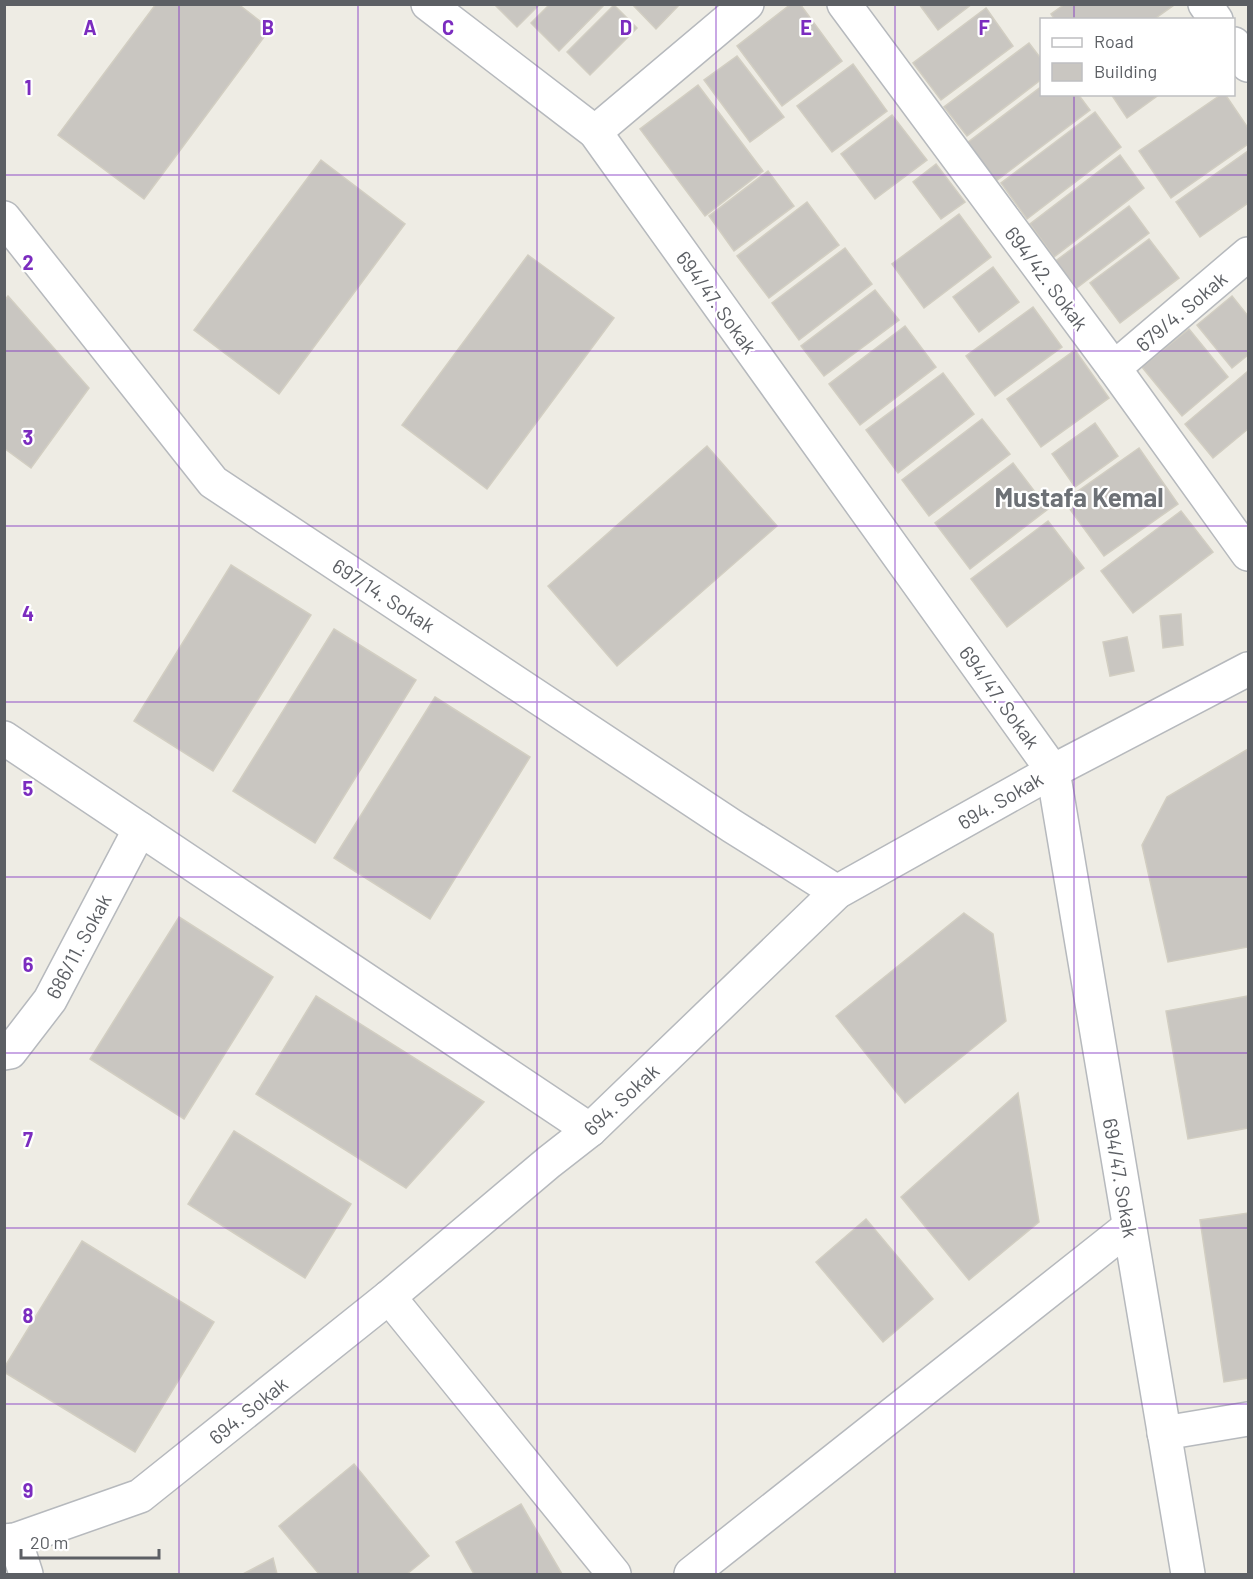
<svg xmlns="http://www.w3.org/2000/svg" width="1253" height="1579" viewBox="0 0 1253 1579" font-family="Barlow,sans-serif">
  <rect width="100%" height="100%" fill="#eeece4"/>
  <g fill="#c9c6c1" stroke="#d2cec2" stroke-width="1.5">
    <polygon points="156,4 238,4 270,29 144,199 58,135"/>
    <polygon points="494,4 540,4 517,27"/>
    <polygon points="550,4 605,4 559,51 531,23"/>
    <polygon points="632,4 680,4 656,29"/>
    <polygon points="791,4 800,4 842,61 782,106 737,46"/>
    <polygon points="919,4 972,4 938,30"/>
    <polygon points="1065,4 1174,4 1174,5 1153,20 1055,20 1051,14"/>
    <polygon points="614,5 637,28 590,75 567,52"/>
    <polygon points="986,8 1013,46 941,100 913,63"/>
    <polygon points="1029,43 1042,60 1042,79 967,136 944,107"/>
    <polygon points="737,56 784,117 750,142 704,80"/>
    <polygon points="853,64 887,111 832,152 797,106"/>
    <polygon points="698,85 763,171 705,216 640,129"/>
    <polygon points="1042,86 1042,94 1078,94 1090,110 996,181 967,143"/>
    <polygon points="1111,94 1160,94 1127,118"/>
    <polygon points="1222,94 1225,94 1248,128 1248,144 1171,198 1139,151"/>
    <polygon points="1095,112 1121,147 1027,219 1001,183"/>
    <polygon points="892,115 927,160 875,199 841,154"/>
    <polygon points="1248,151 1248,203 1200,237 1176,202"/>
    <polygon points="1120,155 1144,188 1054,257 1030,224"/>
    <polygon points="321,160 405,224 279,394 194,330"/>
    <polygon points="936,164 965,202 941,219 913,182"/>
    <polygon points="768,171 794,206 734,251 709,216"/>
    <polygon points="807,202 839,245 769,298 737,256"/>
    <polygon points="1129,206 1149,233 1074,290 1053,263"/>
    <polygon points="959,214 991,257 924,308 892,264"/>
    <polygon points="1149,239 1179,278 1120,323 1090,283"/>
    <polygon points="845,248 872,284 799,340 772,303"/>
    <polygon points="528,255 614,318 487,489 402,425"/>
    <polygon points="993,267 1019,302 979,332 953,297"/>
    <polygon points="875,290 899,320 824,376 801,346"/>
    <polygon points="8,296 89,388 31,468 4,448 4,301"/>
    <polygon points="1232,296 1248,316 1248,355 1232,368 1197,325"/>
    <polygon points="1033,307 1062,347 995,396 966,356"/>
    <polygon points="905,326 936,367 860,425 829,384"/>
    <polygon points="1189,329 1228,377 1182,416 1142,367"/>
    <polygon points="1075,350 1109,398 1041,447 1007,399"/>
    <polygon points="1248,371 1248,429 1213,458 1185,424"/>
    <polygon points="943,373 974,414 898,473 866,430"/>
    <polygon points="982,419 1010,454 929,516 902,480"/>
    <polygon points="1095,423 1118,456 1075,487 1052,454"/>
    <polygon points="707,446 777,526 617,666 548,586"/>
    <polygon points="1139,448 1178,504 1104,556 1064,501"/>
    <polygon points="1013,463 1048,509 970,569 935,523"/>
    <polygon points="1181,511 1213,552 1133,613 1101,571"/>
    <polygon points="1048,521 1084,568 1007,627 971,579"/>
    <polygon points="231,565 311,615 213,771 134,721"/>
    <polygon points="1181,614 1183,645 1163,648 1160,616"/>
    <polygon points="334,629 416,680 315,843 233,791"/>
    <polygon points="1127,637 1134,671 1110,676 1103,642"/>
    <polygon points="435,697 530,757 430,919 334,858"/>
    <polygon points="1248,749 1248,947 1168,962 1142,845 1167,797"/>
    <polygon points="964,913 993,934 1006,1021 905,1103 836,1016"/>
    <polygon points="179,917 273,977 184,1119 90,1059"/>
    <polygon points="316,996 484,1102 406,1188 256,1094"/>
    <polygon points="1248,996 1248,1128 1188,1139 1166,1011"/>
    <polygon points="1018,1093 1039,1222 969,1280 901,1197"/>
    <polygon points="234,1131 351,1204 305,1278 188,1204"/>
    <polygon points="1248,1213 1248,1378 1224,1382 1200,1220"/>
    <polygon points="866,1219 933,1299 883,1342 816,1262"/>
    <polygon points="82,1241 214,1322 135,1452 4,1372 4,1368"/>
    <polygon points="354,1464 429,1556 407,1574 319,1574 279,1526"/>
    <polygon points="521,1504 562,1574 474,1574 456,1542"/>
    <polygon points="273,1558 277,1574 243,1574"/>
  </g>
  <g fill="none" stroke-linecap="round" stroke-linejoin="round">
    <defs>
      <g id="minor">
        <polyline points="428,4 595,132 1053,771 1188,1574"/>
        <polyline points="844,4 1114,368 1248,554"/>
        <polyline points="1205,4 1216,20"/>
        <polyline points="1234,44 1248,65"/>
        <polyline points="595,132 747,4"/>
        <polyline points="4,218 213,482 732,826 837,892"/>
        <polyline points="1114,368 1248,254"/>
        <polyline points="4,738 590,1130"/>
        <polyline points="4,1053 10,1052 50,1000 140,829"/>
        <polyline points="389,1297 614,1574"/>
        <polyline points="1164,1433 1248,1419"/>
        <polyline points="15,1540 26,1574"/>
        <polyline points="4,1541 15,1540 140,1496 389,1297 549,1162 590,1130 837,892 1053,771 1248,669"/>
        <polyline points="691,1574 1129,1227"/>
      </g>
    </defs>
    <use href="#minor" stroke="#b6b9bd" stroke-width="36"/>
    <use href="#minor" stroke="#fff" stroke-width="33"/>
  </g>
  <path fill="none" stroke="#7b2cbf" stroke-width="1.5" stroke-opacity="0.55" d="M179 4V1574M358 4V1574M537 4V1574M716 4V1574M895 4V1574M1074 4V20M1074 94V1574M4 175H1248M4 351H1248M4 526H1248M4 702H1248M4 877H1248M4 1053H1248M4 1228H1248M4 1404H1248"/>
  <g text-anchor="middle" dominant-baseline="central" stroke-width="4.5" stroke-linejoin="round" paint-order="stroke">
    <g font-size="20" fill="#5c5f64" stroke="#fff">
      <text transform="translate(1047 278) rotate(53)">694/42. Sokak</text>
      <text transform="translate(717 302) rotate(54)">694/47. Sokak</text>
      <text transform="translate(1181 311) rotate(-40)">679/4. Sokak</text>
      <text transform="translate(384 595) rotate(33)">697/14. Sokak</text>
      <text transform="translate(1000 697) rotate(54)">694/47. Sokak</text>
      <text transform="translate(1000 800) rotate(-30)">694. Sokak</text>
      <text transform="translate(78 946) rotate(-62)">686/11. Sokak</text>
      <text transform="translate(621 1099) rotate(-43)">694. Sokak</text>
      <text transform="translate(1121 1178) rotate(80)">694/47. Sokak</text>
      <text transform="translate(248 1410) rotate(-39)">694. Sokak</text>
    </g>
    <g font-size="26" font-weight="bold" fill="#6d7176" stroke="#fff">
      <text x="1079" y="496">Mustafa Kemal</text>
    </g>
  </g>
  <g font-size="20" text-anchor="middle" font-weight="bold" fill="#7b2cbf" stroke="#fff" stroke-width="4.5" stroke-linejoin="round" paint-order="stroke">
    <text x="90" y="35">A</text>
    <text x="268" y="35">B</text>
    <text x="448" y="35">C</text>
    <text x="626" y="35">D</text>
    <text x="806" y="35">E</text>
    <text x="984" y="35">F</text>
    <text x="28" y="95">1</text>
    <text x="28" y="270">2</text>
    <text x="28" y="445">3</text>
    <text x="28" y="621">4</text>
    <text x="28" y="796">5</text>
    <text x="28" y="972">6</text>
    <text x="28" y="1147">7</text>
    <text x="28" y="1323">8</text>
    <text x="28" y="1498">9</text>
  </g>
  <rect width="1253" height="1579" fill="none" stroke="#5c5f64" stroke-width="12"/>
  <rect x="1040" y="18" width="195" height="78" fill="#ffffff" stroke="#bebfc1" stroke-width="1.5"/>
  <rect x="1052" y="38" width="30" height="9" fill="#ffffff" stroke="#bebfc1" stroke-width="1.5"/>
  <text x="1094" y="48" font-size="18" fill="#5c5f64">Road</text>
  <rect x="1052" y="63" width="30" height="18" fill="#c9c6c1" stroke="#bebfc1" stroke-width="1.5"/>
  <text x="1094" y="78" font-size="18" fill="#5c5f64">Building</text>
  <path d="M21 1549v9h138v-9" fill="none" stroke="#5c5f64" stroke-width="3"/>
  <text x="30" y="1549" font-size="18" fill="#5c5f64" stroke="#ffffff" stroke-width="4.5" paint-order="stroke">20 m</text>
</svg>
